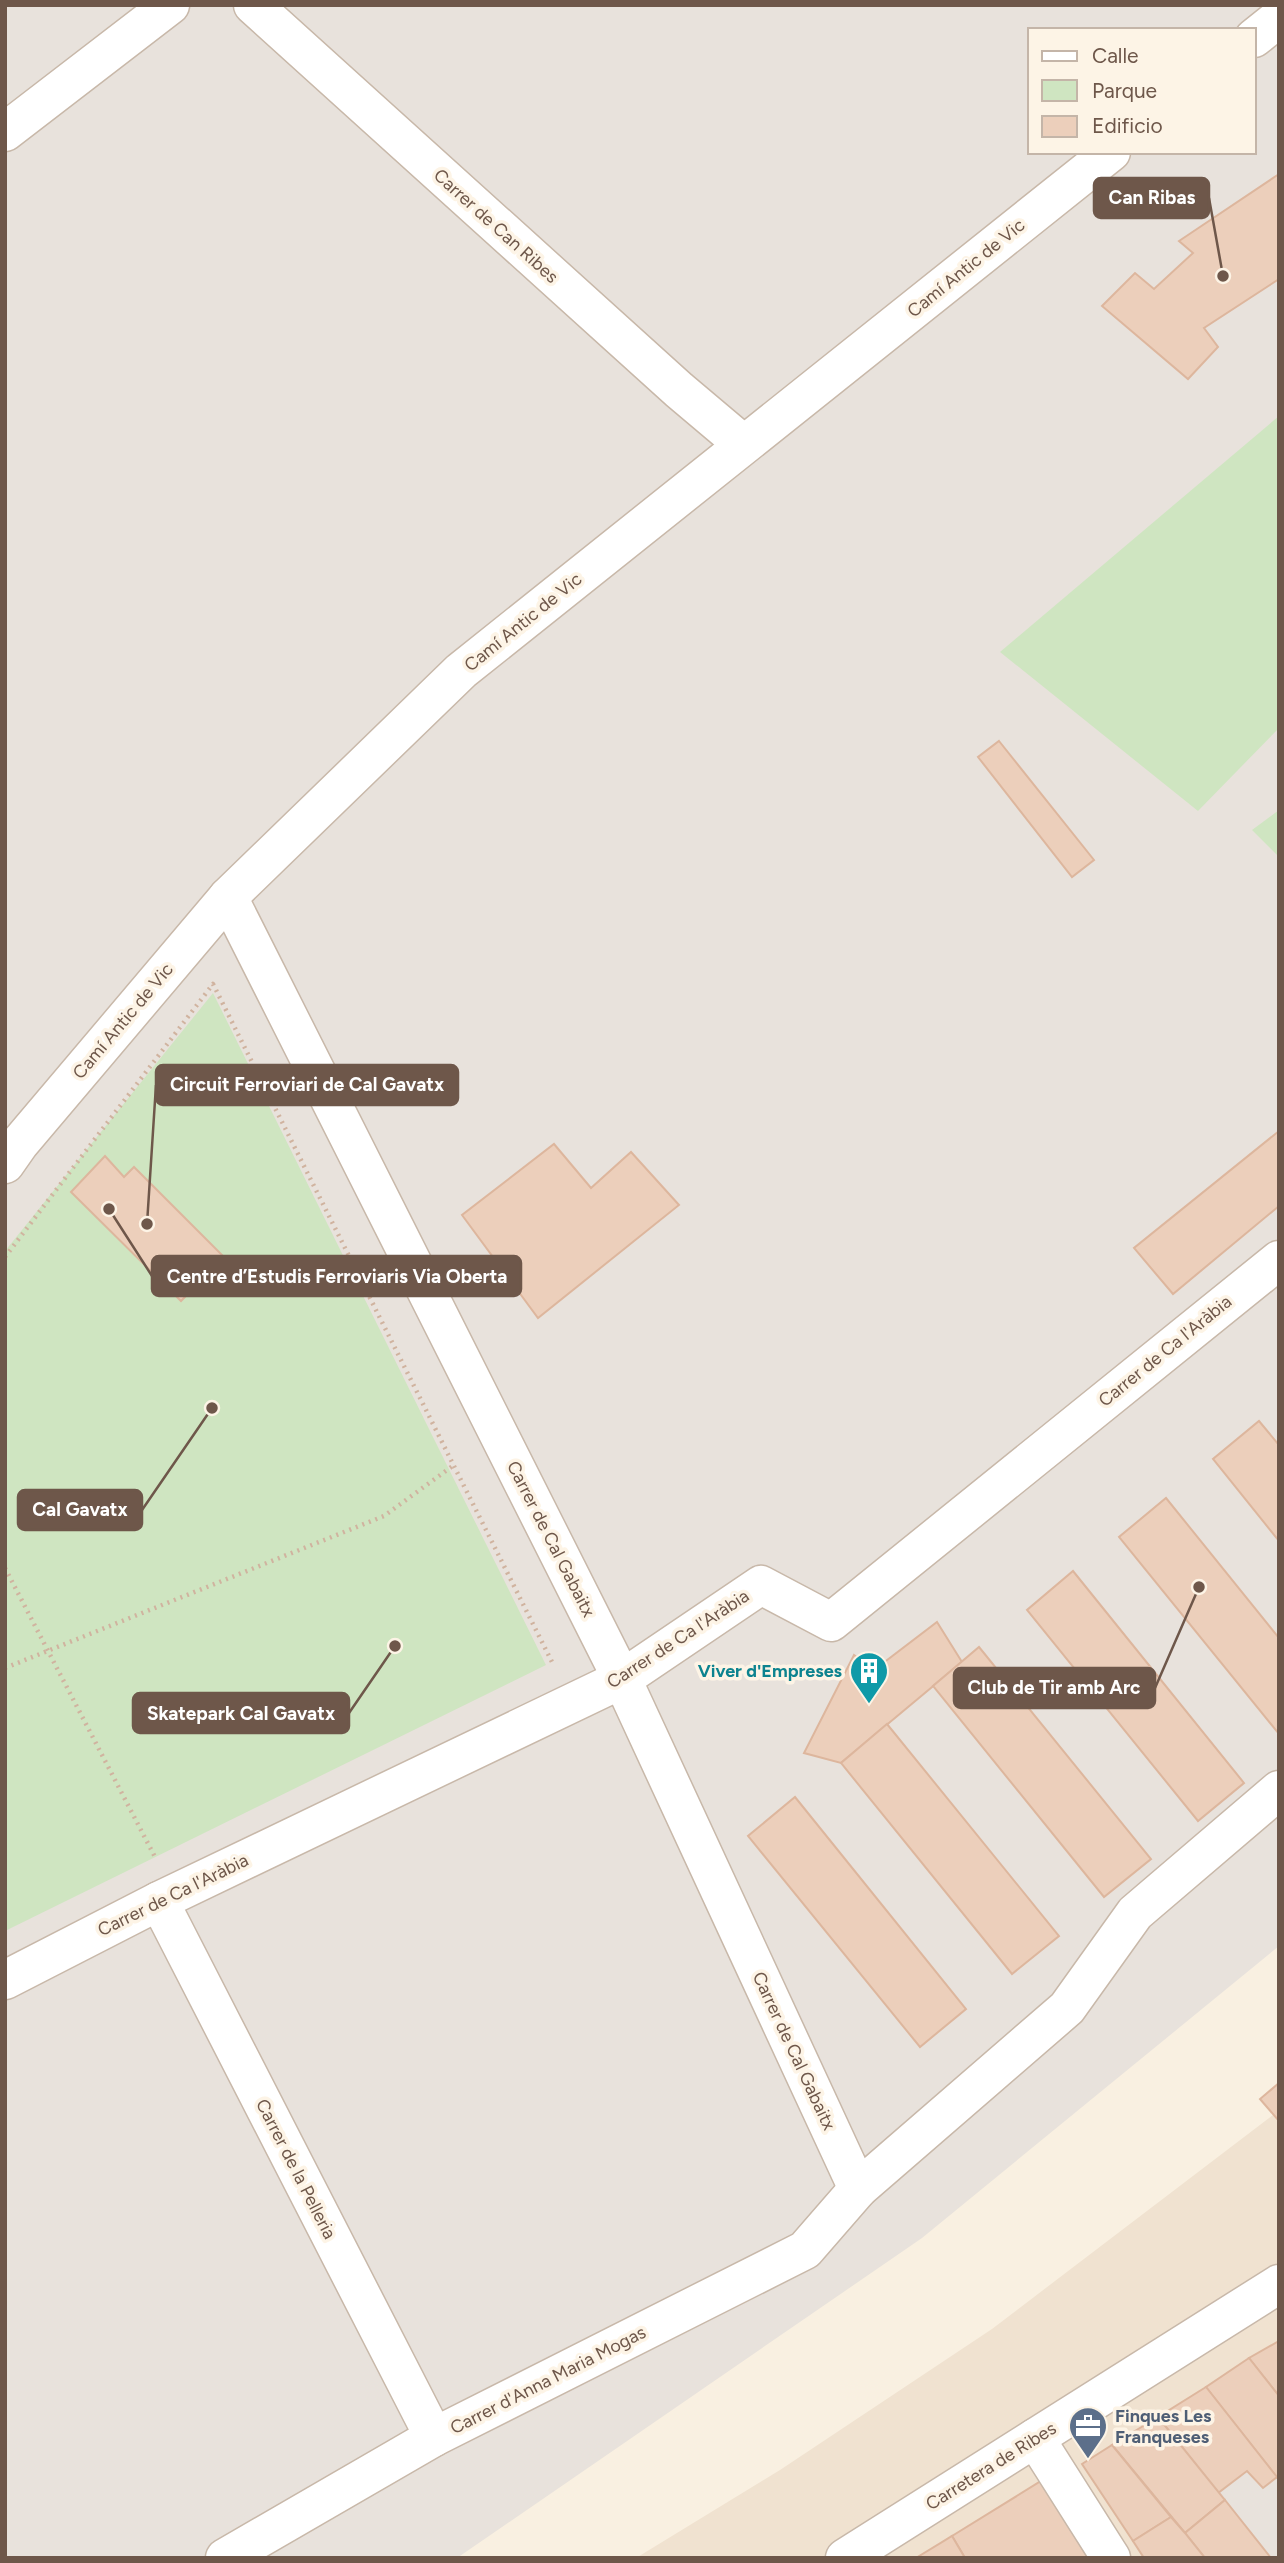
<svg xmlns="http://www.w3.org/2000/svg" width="1284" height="2563" viewBox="0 0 1284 2563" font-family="Figtree,sans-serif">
  <rect width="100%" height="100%" fill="#f9f0e1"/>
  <polygon fill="#f0e2d0" points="1279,2083 1279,2558 636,2558 780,2470 992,2329 1273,2115 1260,2099"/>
  <g fill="#e8e2dc" fill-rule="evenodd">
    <path d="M5 5H1279V1946L922 2238 457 2558H5ZM1030 30H1254V152H1030Z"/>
    <polygon points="1247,2471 1263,2488 1277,2477 1279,2480 1279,2558 1271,2558 1218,2493"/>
  </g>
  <g fill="#cfe5c1">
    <polygon points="1279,416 1279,728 1198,811 1000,652"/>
    <polygon points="1279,810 1279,857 1252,830"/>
    <polygon points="213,993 546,1665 5,1931 5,1251"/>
  </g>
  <g fill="#eccfbb" stroke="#ddb69d" stroke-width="2">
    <polygon points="1279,174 1279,279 1204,328 1218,347 1188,379 1102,306 1135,273 1154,289 1193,253 1179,241"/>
    <polygon points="999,741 1094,860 1072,877 978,757"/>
    <polygon points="1279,1131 1279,1206 1173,1294 1134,1248"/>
    <polygon points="554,1144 591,1188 631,1152 679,1205 538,1318 462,1215"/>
    <polygon points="105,1156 124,1177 134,1167 224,1257 181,1301 71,1192"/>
    <polygon points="1259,1421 1279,1445 1279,1541 1213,1459"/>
    <polygon points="1166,1498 1279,1638 1279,1734 1119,1537"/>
    <polygon points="1073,1571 1244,1783 1198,1821 1027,1610"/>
    <polygon points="937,1622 962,1662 841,1763 804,1753 854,1655 874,1670"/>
    <polygon points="979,1647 1151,1859 1104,1897 933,1686"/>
    <polygon points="887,1724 1059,1936 1012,1974 841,1763"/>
    <polygon points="795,1797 966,2009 920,2047 748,1836"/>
    <polygon points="1279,2083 1279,2121 1260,2099"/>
    <polygon points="1279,2341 1279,2396 1249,2358"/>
    <polygon points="1249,2358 1279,2396 1279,2480 1206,2387"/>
    <polygon points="1206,2387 1277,2477 1263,2488 1247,2471 1218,2493 1158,2417"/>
    <polygon points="1158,2417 1225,2500 1185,2533 1112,2445"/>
    <polygon points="1112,2445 1171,2517 1133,2541 1082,2464"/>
    <polygon points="1041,2481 1088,2558 965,2558 952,2536"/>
    <polygon points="1225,2500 1271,2558 1205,2558 1185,2533"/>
    <polygon points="1171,2517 1185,2533 1205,2558 1144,2558 1133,2541"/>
    <polygon points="952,2536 965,2558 916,2558"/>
  </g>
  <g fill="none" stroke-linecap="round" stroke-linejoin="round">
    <defs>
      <g id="minor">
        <polyline points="253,5 679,390 743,444"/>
        <polyline points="1254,38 1279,18"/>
        <polyline points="5,132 170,5"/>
        <polyline points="228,897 622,1679 858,2189"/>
        <polyline points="5,1164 19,1144 228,897 461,671 1111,152"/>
        <polyline points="159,1901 434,2437"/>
        <polyline points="5,1980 159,1901 622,1679 761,1585 831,1622 1279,1260"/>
        <polyline points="1035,2438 1111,2558"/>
        <polyline points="225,2558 434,2437 805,2250 858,2189 1067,2008 1135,1913 1279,1790"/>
        <polyline points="845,2558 1279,2284"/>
      </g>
    </defs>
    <use href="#minor" stroke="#c8b8a9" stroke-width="41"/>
    <g stroke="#d0b39f" stroke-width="4.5" stroke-dasharray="2 5" stroke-linecap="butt">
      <polyline points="5,1257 213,984 554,1666"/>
      <polyline points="5,1568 156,1859"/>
      <polyline points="5,1668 384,1516 454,1465"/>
    </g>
    <use href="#minor" stroke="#fff" stroke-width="38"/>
  </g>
  <defs>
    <symbol id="building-pin" viewBox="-11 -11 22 30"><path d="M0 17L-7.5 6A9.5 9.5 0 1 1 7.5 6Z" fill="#0f9aa8" stroke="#fdf4e6"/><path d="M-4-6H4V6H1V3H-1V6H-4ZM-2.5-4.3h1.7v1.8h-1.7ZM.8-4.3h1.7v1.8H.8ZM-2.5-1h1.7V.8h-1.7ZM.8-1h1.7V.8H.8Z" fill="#fff"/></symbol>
    <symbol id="office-pin" viewBox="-11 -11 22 30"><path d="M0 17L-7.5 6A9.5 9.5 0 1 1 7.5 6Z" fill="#5c6f8a" stroke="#fdf4e6"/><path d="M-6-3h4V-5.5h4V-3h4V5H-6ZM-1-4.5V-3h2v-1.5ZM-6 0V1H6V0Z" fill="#fff"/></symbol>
  </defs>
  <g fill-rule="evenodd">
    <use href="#building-pin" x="847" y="1649" width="44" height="60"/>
    <use href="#office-pin" x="1066" y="2404" width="44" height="60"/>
  </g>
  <g text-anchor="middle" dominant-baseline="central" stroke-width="7" stroke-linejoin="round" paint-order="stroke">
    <g font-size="18" fill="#6e574a" stroke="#fdf4e6">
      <text transform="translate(496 226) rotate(42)">Carrer de Can Ribes</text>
      <text transform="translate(966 268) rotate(-39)">Camí Antic de Vic</text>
      <text transform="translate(523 622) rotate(-39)">Camí Antic de Vic</text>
      <text transform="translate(123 1021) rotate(-50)">Camí Antic de Vic</text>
      <text transform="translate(1165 1351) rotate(-39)">Carrer de Ca l'Aràbia</text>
      <text transform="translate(551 1539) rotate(63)">Carrer de Cal Gabaitx</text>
      <text transform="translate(678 1639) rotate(-33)">Carrer de Ca l'Aràbia</text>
      <text transform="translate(173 1895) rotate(-26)">Carrer de Ca l'Aràbia</text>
      <text transform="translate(794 2051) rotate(65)">Carrer de Cal Gabaitx</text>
      <text transform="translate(296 2169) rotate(63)">Carrer de la Pelleria</text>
      <text transform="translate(548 2380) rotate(-27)">Carrer d'Anna Maria Mogas</text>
      <text transform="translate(991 2466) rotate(-32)">Carretera de Ribes</text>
    </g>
    <g font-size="18" font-weight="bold" fill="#0d838f" stroke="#fdf4e6" text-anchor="end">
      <text x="842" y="1671">Viver d'Empreses</text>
    </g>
    <g font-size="18" font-weight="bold" fill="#4e5e75" stroke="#fdf4e6" text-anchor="start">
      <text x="1115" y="2416">Finques Les<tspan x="1115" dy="21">Franqueses</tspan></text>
    </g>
  </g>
  <path fill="none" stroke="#6e574a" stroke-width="2.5" d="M1223 276L1209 198M147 1224L156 1085M109 1209L152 1276M212 1408L142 1510M1199 1587L1155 1688M395 1646L349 1713"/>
  <g fill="#6e574a" stroke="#fdf4e6" stroke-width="2.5">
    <circle cx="1223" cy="276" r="7"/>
    <circle cx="147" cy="1224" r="7"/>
    <circle cx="109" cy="1209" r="7"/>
    <circle cx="212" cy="1408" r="7"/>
    <circle cx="1199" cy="1587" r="7"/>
    <circle cx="395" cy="1646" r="7"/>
  </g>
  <g fill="#6e574a" stroke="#6e574a" stroke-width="2.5">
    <rect x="1094" y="178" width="115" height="40" rx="7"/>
    <rect x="156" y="1065" width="302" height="40" rx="7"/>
    <rect x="152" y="1256" width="369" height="40" rx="7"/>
    <rect x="18" y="1490" width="124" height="40" rx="7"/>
    <rect x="954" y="1668" width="201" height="40" rx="7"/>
    <rect x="133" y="1693" width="216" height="40" rx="7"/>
  </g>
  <g font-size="19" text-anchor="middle" font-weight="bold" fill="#fff">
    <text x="1152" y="204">Can Ribas</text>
    <text x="307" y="1091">Circuit Ferroviari de Cal Gavatx</text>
    <text x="337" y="1283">Centre d’Estudis Ferroviaris Via Oberta</text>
    <text x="80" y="1516">Cal Gavatx</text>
    <text x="1054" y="1694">Club de Tir amb Arc</text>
    <text x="241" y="1720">Skatepark Cal Gavatx</text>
  </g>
  <rect width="1284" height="2563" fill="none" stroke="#6e574a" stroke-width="14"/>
  <rect x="1028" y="28" width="228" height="126" fill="#fdf4e6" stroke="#c4b5a8" stroke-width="2"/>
  <rect x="1042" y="51" width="35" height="10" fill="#ffffff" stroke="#c4b5a8" stroke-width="2"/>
  <text x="1092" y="63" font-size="21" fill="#6e574a">Calle</text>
  <rect x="1042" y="80" width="35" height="21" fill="#cfe5c1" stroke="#c4b5a8" stroke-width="2"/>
  <text x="1092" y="98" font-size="21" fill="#6e574a">Parque</text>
  <rect x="1042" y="116" width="35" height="21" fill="#eccfbb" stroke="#c4b5a8" stroke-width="2"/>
  <text x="1092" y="133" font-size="21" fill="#6e574a">Edificio</text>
</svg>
